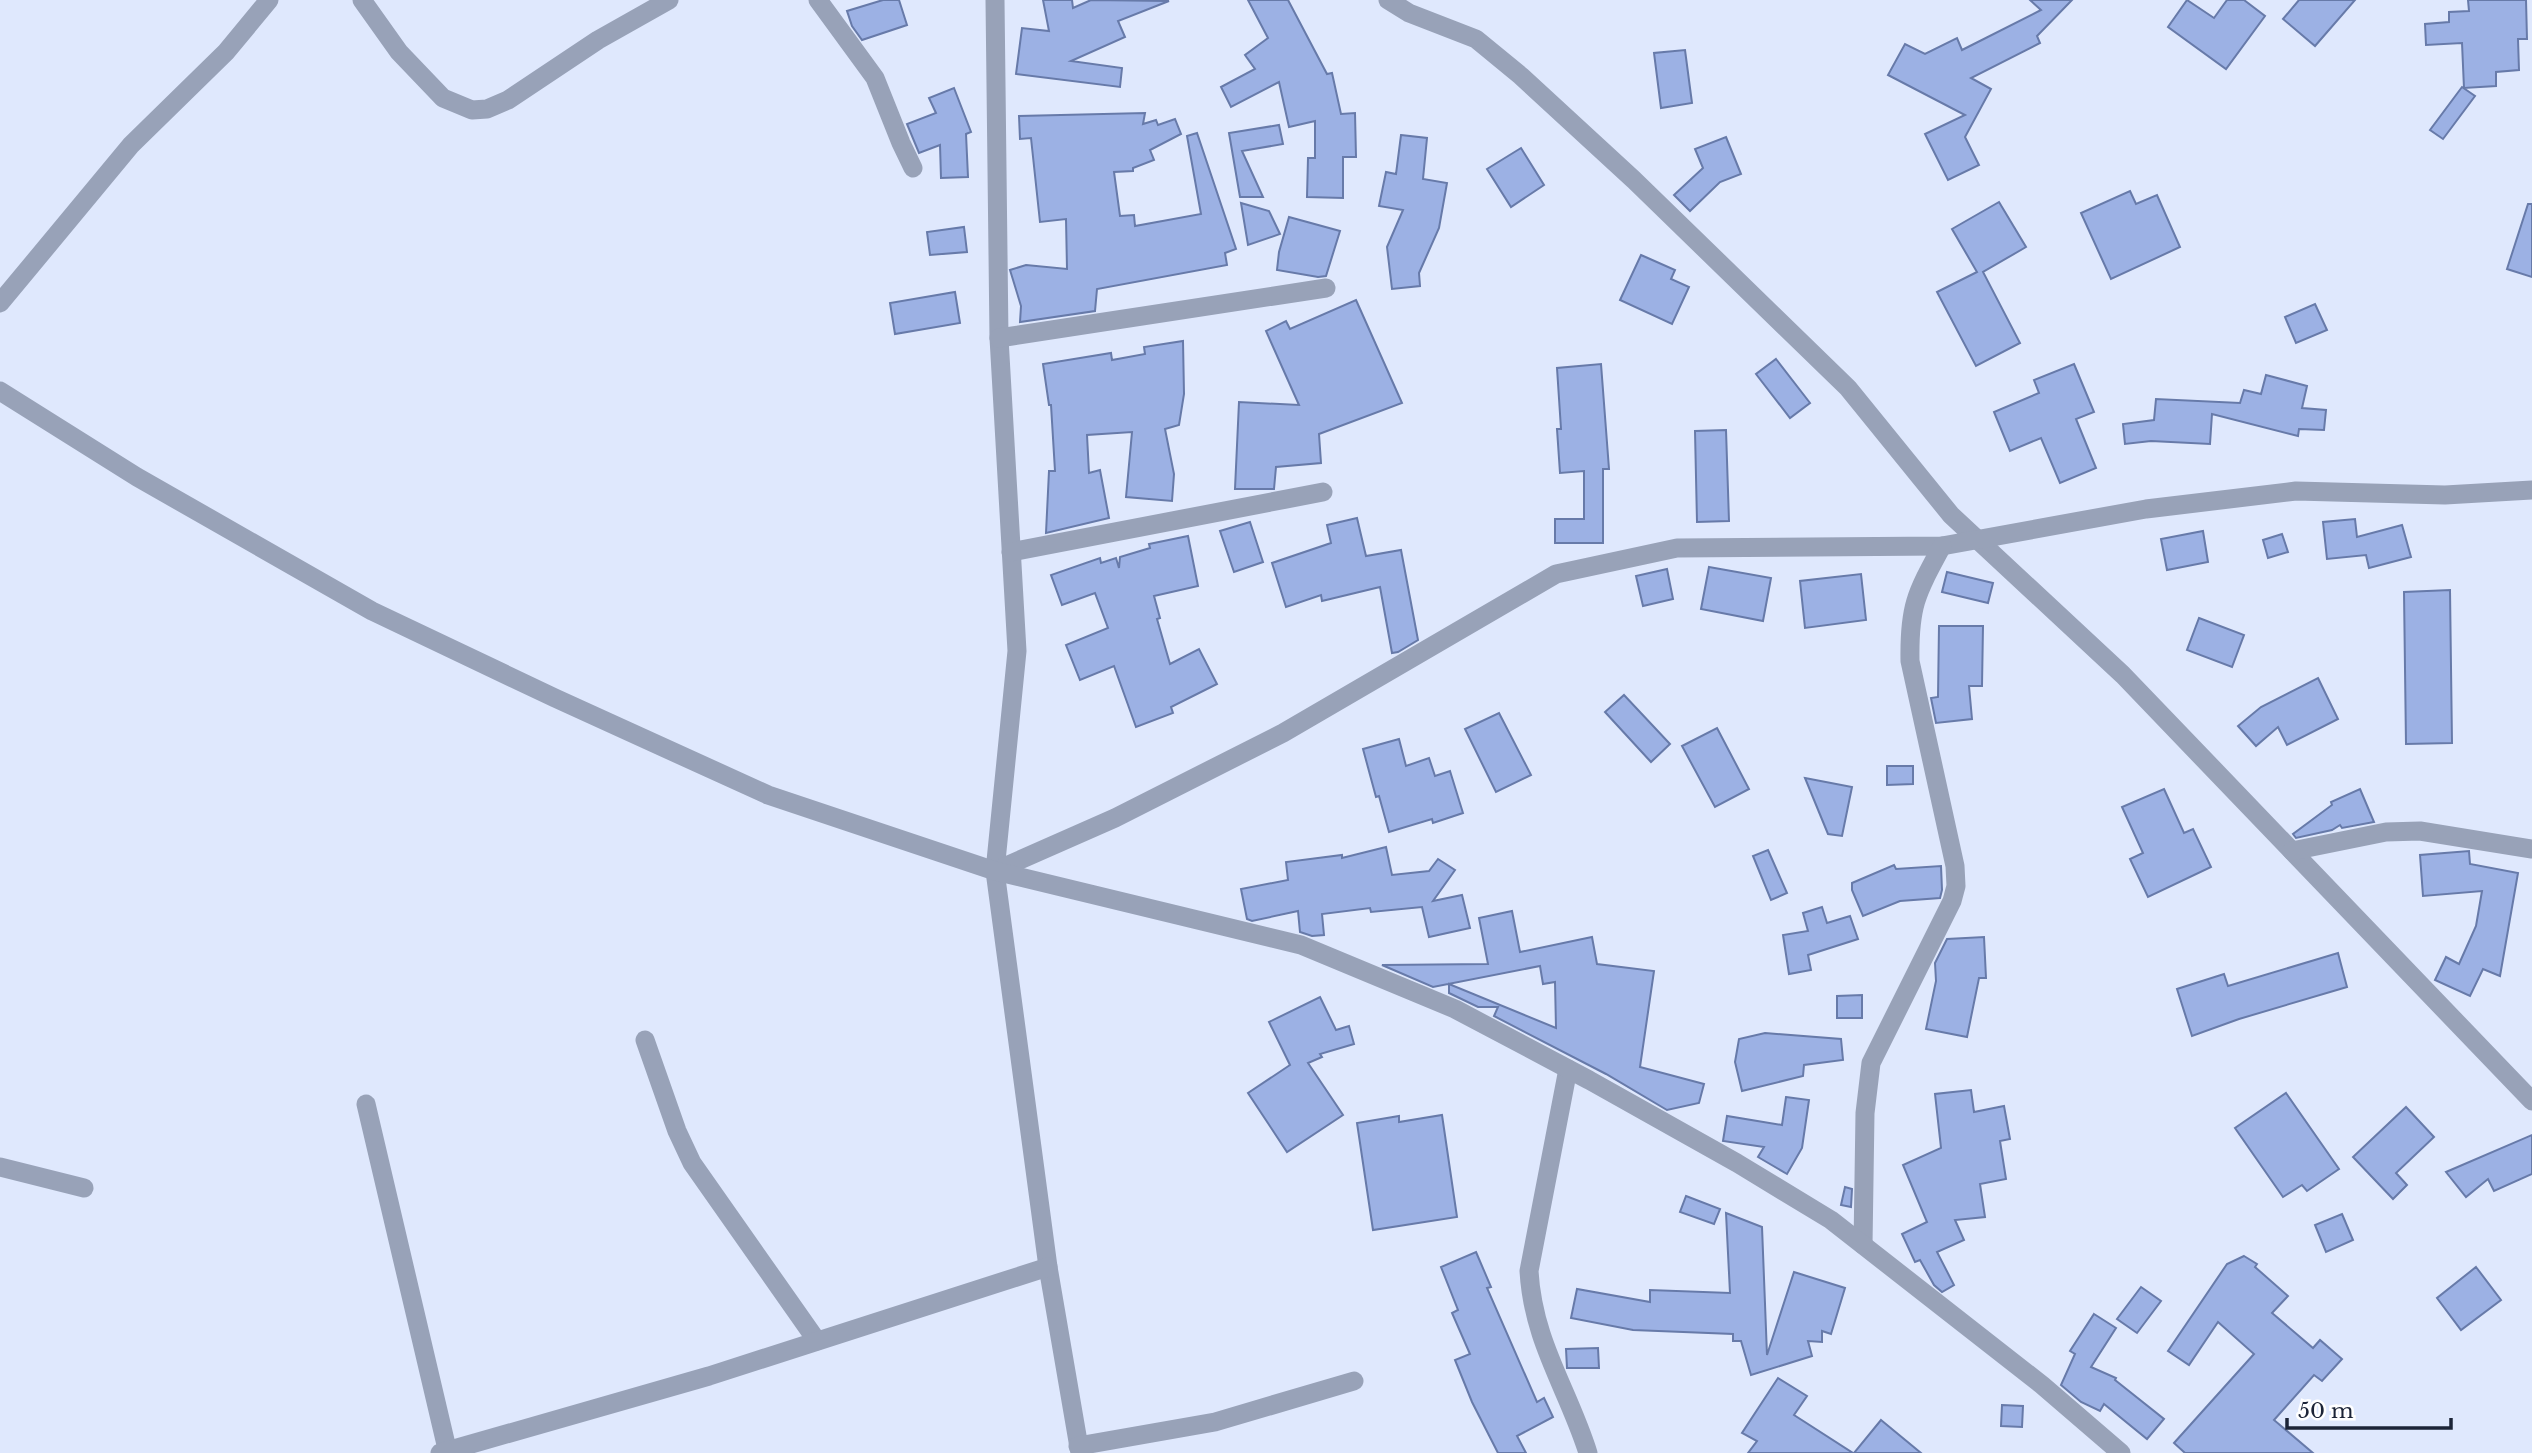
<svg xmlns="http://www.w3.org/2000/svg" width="2532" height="1453" viewBox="0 0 2532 1453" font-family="'Libre Baskerville',serif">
  <rect width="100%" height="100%" fill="#dfe8fd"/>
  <g fill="#9cb1e4" stroke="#677aa9" stroke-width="2">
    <polygon points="883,0 899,0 907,25 862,40 852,26 847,11"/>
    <polygon points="1043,0 1072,0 1073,8 1091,0 1169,1 1118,21 1125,37 1071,61 1122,68 1120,87 1016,74 1022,28 1049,31"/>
    <polygon points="1248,0 1288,0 1327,74 1332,73 1341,114 1355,113 1356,157 1343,157 1343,198 1307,197 1308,158 1315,158 1315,121 1289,127 1279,82 1231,107 1221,87 1255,69 1245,55 1268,38"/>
    <polygon points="2030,0 2072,0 2037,36 2040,43 1971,78 1991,89 1965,137 1979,165 1948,180 1925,134 1965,115 1888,75 1905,44 1925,54 1957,38 1962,50 2041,10"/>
    <polygon points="2187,0 2214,18 2227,0 2244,0 2265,16 2226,69 2168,27"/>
    <polygon points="2299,0 2355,0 2315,46 2283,19"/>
    <polygon points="2468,0 2526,0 2527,39 2518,39 2519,70 2496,72 2496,86 2464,88 2462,43 2426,45 2425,24 2449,22 2449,12 2469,11"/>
    <polygon points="1685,50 1692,103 1661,108 1654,53"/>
    <polygon points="2462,87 2475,96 2443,139 2430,130"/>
    <polygon points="954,88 971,132 966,134 968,177 941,178 940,145 919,153 907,124 936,113 929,98"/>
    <polygon points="1145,113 1143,124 1156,120 1158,125 1175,119 1181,134 1150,150 1154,160 1133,168 1133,171 1114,172 1120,216 1134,215 1135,226 1201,214 1187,136 1197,133 1236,249 1225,253 1227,265 1097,289 1095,311 1020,322 1021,306 1010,270 1026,265 1067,269 1066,219 1040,222 1031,138 1020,139 1019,116"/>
    <polygon points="1279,125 1283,144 1242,151 1263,197 1240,197 1229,133"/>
    <polygon points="1401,135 1427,138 1423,179 1447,183 1439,228 1419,273 1420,286 1392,289 1387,247 1403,210 1379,206 1386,172 1396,174"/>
    <polygon points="1726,137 1741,174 1720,182 1690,211 1674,195 1703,168 1695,149"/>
    <polygon points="1521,148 1544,185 1511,207 1487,169"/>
    <polygon points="2130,191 2136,204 2157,195 2180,247 2111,279 2081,213"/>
    <polygon points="1999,202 2026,247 1983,272 2020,343 1976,366 1937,292 1977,272 1952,229"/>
    <polygon points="1241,203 1269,211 1280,234 1248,245"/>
    <polygon points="2528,204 2532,204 2532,277 2507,269"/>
    <polygon points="1289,217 1340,231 1326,276 1318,277 1277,270 1279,252"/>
    <polygon points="964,227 967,252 930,255 927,232"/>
    <polygon points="1641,255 1675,270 1671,279 1689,287 1672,324 1620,300"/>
    <polygon points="955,292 960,323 895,334 890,303"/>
    <polygon points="1356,300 1402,403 1319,434 1321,463 1276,467 1274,489 1235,489 1239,402 1299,405 1266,331 1286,321 1290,329"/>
    <polygon points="2315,304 2327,330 2296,343 2285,317"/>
    <polygon points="1183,341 1184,394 1179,425 1165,429 1174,474 1172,501 1126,497 1132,432 1087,435 1089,473 1100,470 1109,518 1046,533 1049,471 1055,471 1051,405 1049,405 1043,364 1111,353 1112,360 1145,354 1144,347"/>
    <polygon points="1776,359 1810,403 1790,418 1756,374"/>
    <polygon points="1601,364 1609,469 1603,469 1603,543 1555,543 1555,519 1584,519 1584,471 1560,473 1557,429 1561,429 1557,368"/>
    <polygon points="2074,364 2094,412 2076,419 2096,468 2060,483 2041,438 2010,451 1994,412 2039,393 2034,380"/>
    <polygon points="2266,375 2307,386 2302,408 2326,410 2324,430 2299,429 2298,436 2212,414 2210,444 2151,441 2125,444 2123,424 2154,420 2156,399 2240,403 2244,390 2261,394"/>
    <polygon points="1726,430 1729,521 1697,522 1695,431"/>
    <polygon points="1357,518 1366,556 1401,550 1418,640 1398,652 1392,653 1380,587 1322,601 1321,595 1286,607 1272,563 1331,543 1327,525"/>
    <polygon points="2355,519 2357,537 2402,525 2411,557 2369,568 2366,555 2327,559 2323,522"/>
    <polygon points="1250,522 1263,562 1234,572 1220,531"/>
    <polygon points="2203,531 2208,562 2167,570 2161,539"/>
    <polygon points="2282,534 2288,552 2268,558 2263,540"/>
    <polygon points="1188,536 1198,586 1154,596 1160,618 1157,619 1170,664 1199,649 1217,684 1171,707 1173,713 1136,727 1114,666 1080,680 1066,645 1108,628 1095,593 1062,605 1051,575 1100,558 1101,563 1116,558 1119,568 1120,557 1150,548 1149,544"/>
    <polygon points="1709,567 1771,578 1763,621 1701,609"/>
    <polygon points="1667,569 1673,599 1643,606 1636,576"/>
    <polygon points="1947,572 1993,583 1988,603 1942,592"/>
    <polygon points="1861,574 1866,620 1805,628 1800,581"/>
    <polygon points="2450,590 2452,743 2406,744 2404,592"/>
    <polygon points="2199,618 2244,635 2232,667 2187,650"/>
    <polygon points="1939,626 1983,626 1982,686 1969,686 1972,719 1936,723 1931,698 1938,697"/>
    <polygon points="2318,678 2338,719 2287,745 2278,727 2256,746 2238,726 2261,707"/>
    <polygon points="1624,695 1670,744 1651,762 1605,712"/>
    <polygon points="1499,713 1531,775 1496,792 1465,729"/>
    <polygon points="1717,728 1749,789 1715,807 1682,746"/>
    <polygon points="1399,739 1406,766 1429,758 1435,776 1450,771 1463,813 1433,823 1432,819 1389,832 1379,796 1376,797 1363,749"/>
    <polygon points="1887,766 1913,766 1913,784 1887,785"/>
    <polygon points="1805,778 1852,787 1842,836 1828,834"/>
    <polygon points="2164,789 2184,833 2193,829 2211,867 2148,897 2130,859 2143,853 2122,807"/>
    <polygon points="2360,789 2374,822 2342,828 2340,825 2332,830 2296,838 2293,834 2332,805 2331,802"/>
    <polygon points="1386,847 1392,875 1429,871 1438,859 1455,870 1433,901 1462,895 1470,928 1429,937 1422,907 1371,912 1370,908 1322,914 1324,935 1312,936 1300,932 1298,911 1252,921 1247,919 1241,889 1288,880 1286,862 1342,855 1342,858"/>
    <polygon points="1768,850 1787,893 1771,900 1753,856"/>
    <polygon points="2469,851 2470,864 2518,873 2500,976 2483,969 2470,996 2435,980 2446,957 2459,964 2476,926 2482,891 2423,896 2420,855"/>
    <polygon points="1894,865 1896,869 1941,866 1942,890 1940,898 1900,901 1863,916 1852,890 1852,883"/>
    <polygon points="1822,907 1827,923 1850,916 1858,939 1808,955 1811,970 1789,974 1783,935 1808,931 1803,913"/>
    <polygon points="1512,911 1520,952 1592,937 1597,964 1654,971 1640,1067 1704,1084 1699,1103 1667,1110 1606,1074 1494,1016 1498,1007 1478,1007 1449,993 1449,984 1556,1028 1555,982 1543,984 1540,966 1433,987 1382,965 1488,964 1479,918"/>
    <polygon points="1984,937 1986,978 1979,978 1967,1037 1926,1029 1936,981 1935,963 1947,939"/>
    <polygon points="2338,953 2347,987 2239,1019 2192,1036 2177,989 2224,974 2228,986"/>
    <polygon points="1862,995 1862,1018 1837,1018 1837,996"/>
    <polygon points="1320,997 1336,1030 1349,1026 1354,1044 1320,1054 1322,1057 1308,1063 1343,1115 1287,1152 1248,1093 1290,1065 1269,1022"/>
    <polygon points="1765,1033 1841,1039 1843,1060 1804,1065 1803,1076 1742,1091 1735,1062 1739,1039"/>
    <polygon points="1971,1090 1974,1112 2004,1106 2010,1139 2000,1141 2006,1179 1980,1184 1985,1217 1955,1220 1964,1240 1937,1252 1954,1285 1942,1292 1934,1285 1920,1260 1915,1262 1902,1234 1927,1222 1903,1165 1941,1148 1935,1094"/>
    <polygon points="2286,1093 2339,1169 2307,1191 2302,1185 2283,1197 2235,1128"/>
    <polygon points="1786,1097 1809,1100 1802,1148 1787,1174 1758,1157 1764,1147 1723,1141 1727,1116 1782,1125"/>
    <polygon points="2406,1107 2434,1137 2396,1173 2407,1185 2393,1199 2353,1157"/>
    <polygon points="1442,1115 1457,1217 1373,1230 1357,1123 1399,1116 1399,1122"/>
    <polygon points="2532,1135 2532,1174 2494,1191 2488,1179 2466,1197 2446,1172"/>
    <polygon points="1845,1187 1852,1189 1851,1207 1841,1205"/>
    <polygon points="1686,1196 1720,1209 1714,1224 1680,1212"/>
    <polygon points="1726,1213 1762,1227 1767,1355 1794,1272 1845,1288 1831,1334 1822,1331 1822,1342 1808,1341 1812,1356 1751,1375 1741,1341 1733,1341 1733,1334 1633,1330 1571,1318 1577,1289 1650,1302 1650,1290 1730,1293"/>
    <polygon points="2342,1214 2353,1240 2326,1252 2315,1225"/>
    <polygon points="1476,1252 1491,1287 1487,1288 1537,1402 1544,1398 1553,1417 1517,1436 1526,1453 1498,1453 1472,1402 1455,1360 1470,1354 1452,1313 1458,1310 1441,1267"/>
    <polygon points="2244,1256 2257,1264 2255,1267 2288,1296 2272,1313 2313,1348 2320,1340 2342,1359 2322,1381 2314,1375 2274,1420 2313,1453 2185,1453 2174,1443 2254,1354 2218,1322 2189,1365 2168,1351 2227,1264"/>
    <polygon points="2476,1267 2501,1300 2461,1330 2437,1298"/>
    <polygon points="2141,1287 2161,1301 2137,1333 2117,1319"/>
    <polygon points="2094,1314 2116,1328 2091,1367 2116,1378 2115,1380 2164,1419 2147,1439 2104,1404 2100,1411 2081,1402 2061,1385 2075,1354 2070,1351"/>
    <polygon points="1598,1348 1599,1368 1567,1368 1566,1349"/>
    <polygon points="1778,1378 1807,1396 1794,1415 1853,1453 1748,1453 1757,1441 1742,1433"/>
    <polygon points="2002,1405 2023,1406 2022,1427 2001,1426"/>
    <polygon points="1881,1420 1921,1453 1854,1453"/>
  </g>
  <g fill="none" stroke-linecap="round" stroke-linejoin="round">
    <g stroke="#98a2b8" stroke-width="19">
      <polyline points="362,0 399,52 443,98 472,110 487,109 508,100 598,40 669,0"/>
      <polyline points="818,0 875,78 901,143 913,168"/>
      <polyline points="995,0 999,338 1017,651 995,871 1048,1267 1080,1453"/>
      <polyline points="1388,0 1409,13 1476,39 1521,76 1634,180 1848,388 1951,515 2123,675 2532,1101"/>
      <polyline points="0,303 131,145 226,52 269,0"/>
      <polyline points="999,338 1326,288"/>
      <polyline points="1011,552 1323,492"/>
      <polyline points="2292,851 2386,832 2420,831 2532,849"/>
      <polyline points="995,871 1115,818 1283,733 1556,574 1677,548 1942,546 2146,509 2296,491 2445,495 2532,490"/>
      <polyline points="645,1040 677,1131 692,1163 817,1341"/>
      <path d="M1568 1069 1529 1271C1533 1342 1568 1389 1588 1453"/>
      <polyline points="366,1104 448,1453"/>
      <polyline points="0,1167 84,1188"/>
      <path d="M1863 1245 1865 1113 1871 1063 1952 901 1956 886 1955 866 1910 661C1909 606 1916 594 1942 546"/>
      <polyline points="1078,1446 1215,1422 1354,1381"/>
      <polyline points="440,1453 709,1376 1048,1267"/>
    </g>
    <polyline stroke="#98a2b8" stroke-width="19" points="0,391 137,477 372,611 555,698 768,795 995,871 1301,945 1455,1009 1589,1080 1737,1163 1831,1220 2042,1385 2121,1453"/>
  </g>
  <path d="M2287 1418v10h164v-10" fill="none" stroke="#1c2437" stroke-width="3.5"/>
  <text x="2298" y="1418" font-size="21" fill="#1c2437" stroke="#ffffff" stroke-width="5" paint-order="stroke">50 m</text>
</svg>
